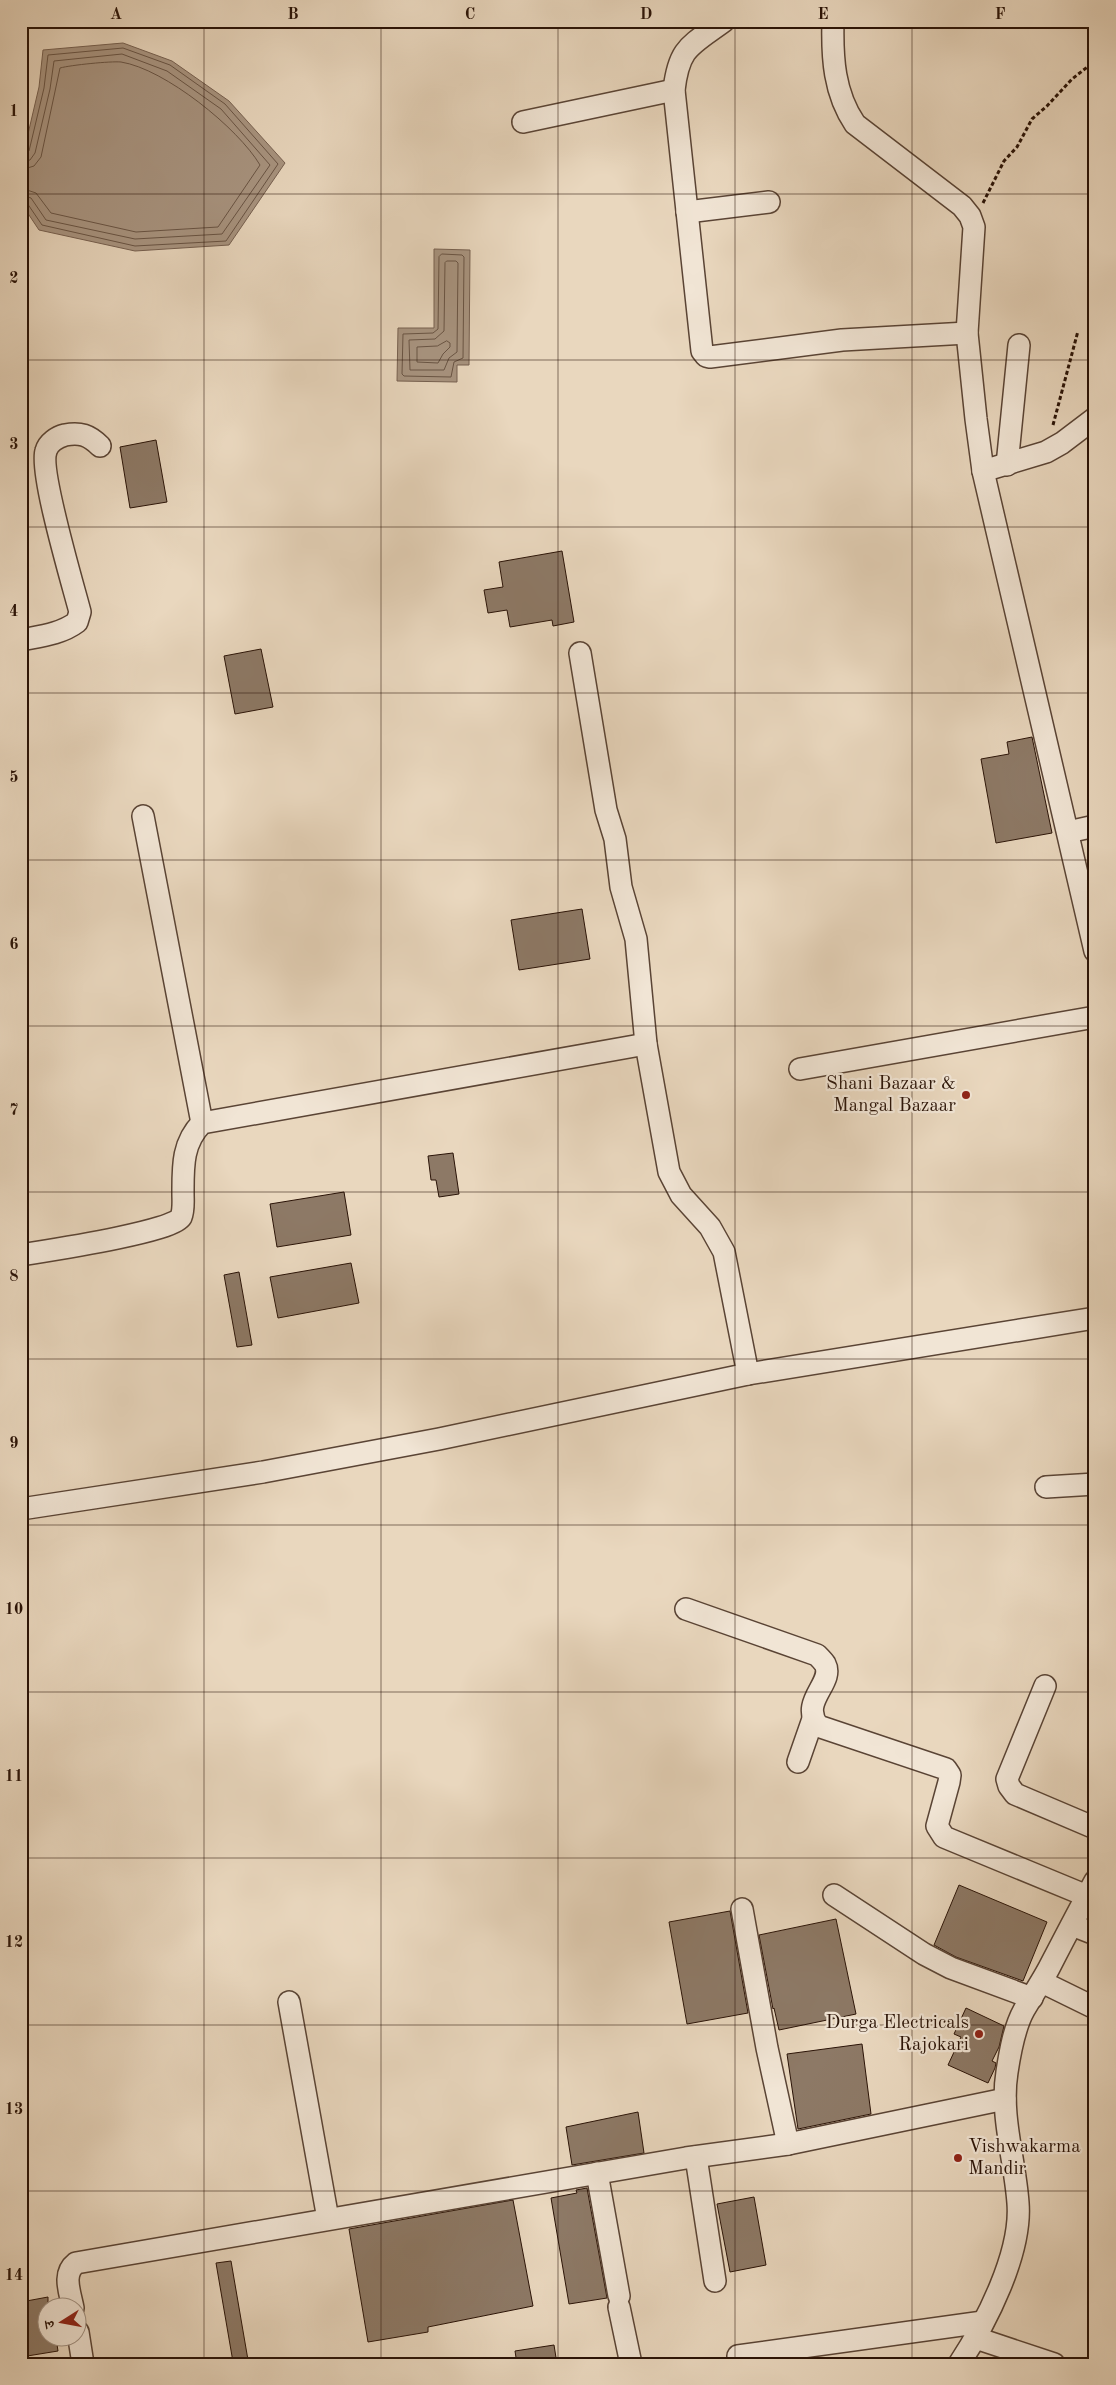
<svg xmlns="http://www.w3.org/2000/svg" width="1116" height="2385" viewBox="0 0 1116 2385" font-family="'Old Standard TT','Noto Serif Devanagari',serif">
  <rect width="100%" height="100%" fill="#e9d7be"/>
  <filter id="stains"><feTurbulence type="fractalNoise" baseFrequency=".004" numOctaves="4"/><feColorMatrix values="0 0 0 0 .2 0 0 0 0 .09 0 0 0 0 .02 0 0 0 .5 -.17"/></filter>
  <radialGradient id="worn" r=".72"><stop offset=".6" stop-color="#630" stop-opacity="0"/><stop offset="1" stop-color="#630" stop-opacity=".3"/></radialGradient>
  <g fill="#a89480" stroke="#766050">
    <polygon points="123,43 172,61 229,101 285,163 229,245 135,251 39,230 21,203 21,170 24,151 39,87 43,50"/>
    <polygon points="434,249 470,250 469,365 457,365 457,382 397,381 398,328 434,328"/>
  </g>
  <g fill="none" stroke-linecap="round" stroke-linejoin="round">
    <g stroke="#695444" stroke-width="1">
      <polyline points="21,156 29,151 44,88 48,55 123,48 170,65 225,104 278,164 226,241 135,246 42,225 27,203 21,201"/>
      <polyline points="21,162 30,160 35,153 50,89 54,61 122,54 167,71 221,109 270,165 222,234 135,239 46,220 31,198 21,195"/>
      <path d="M21 170 34 166 41 157 60 68C71 65 111 61 121 62 165 69 238 128 260 165L218 227 136 232 51 213 36 193 21 188"/>
      <polygon points="442,254 462,255 464,257 463,358 454,362 451,377 404,376 402,374 403,334 433,333 438,329 439,257"/>
      <polygon points="447,261 456,261 458,263 457,352 449,358 444,370 410,370 409,340 435,339 444,331 445,263"/>
      <polygon points="447,341 450,343 450,347 443,354 438,363 417,362 417,347 437,346"/>
    </g>
  </g>
  <g fill="#8d7966" stroke="#2a1307">
    <polygon points="156,440 167,502 130,508 120,447"/>
    <polygon points="562,551 574,622 553,626 552,620 510,627 507,610 488,613 484,590 503,587 499,562"/>
    <polygon points="261,649 273,707 235,714 224,656"/>
    <polygon points="1032,737 1052,833 996,843 981,759 1009,754 1007,742"/>
    <polygon points="582,909 590,959 519,970 511,920"/>
    <polygon points="453,1153 459,1194 439,1197 436,1180 431,1180 428,1156"/>
    <polygon points="344,1192 351,1235 277,1247 270,1204"/>
    <polygon points="351,1263 359,1303 278,1318 270,1277"/>
    <polygon points="239,1272 252,1345 237,1347 224,1275"/>
    <polygon points="959,1885 1047,1922 1023,1981 956,1957 934,1945"/>
    <polygon points="730,1911 748,2013 687,2024 669,1922"/>
    <polygon points="836,1919 856,2014 779,2030 774,2008 773,2009 759,1935"/>
    <polygon points="966,2008 1004,2026 999,2047 992,2061 996,2063 995,2068 988,2083 948,2065 961,2037 954,2034"/>
    <polygon points="862,2044 871,2114 798,2129 787,2054"/>
    <polygon points="638,2112 644,2153 572,2165 566,2127"/>
    <polygon points="587,2188 607,2298 569,2304 551,2198 577,2193 576,2190"/>
    <polygon points="754,2197 766,2265 730,2272 717,2204"/>
    <polygon points="513,2200 533,2306 428,2327 428,2332 368,2342 349,2229"/>
    <polygon points="231,2261 248,2360 233,2362 216,2263"/>
    <polygon points="48,2297 48,2338 56,2338 58,2351 21,2357 21,2302"/>
    <polygon points="554,2345 557,2364 517,2364 515,2351"/>
  </g>
  <g fill="none" stroke-linecap="round" stroke-linejoin="round">
    <defs>
      <g id="minor">
        <path d="M724 21C690 46 679 47 674 90L702 351 706 356 710 357 842 340 967 333"/>
        <path d="M833 21C832 58 834 93 855 124L962 206 970 216 974 227 967 333 976 419 983 471 1095 951"/>
        <polyline points="523,122 674,90"/>
        <polyline points="687,212 769,202"/>
        <polyline points="1007,465 1019,345"/>
        <polyline points="983,471 1046,452 1062,443 1095,418"/>
        <path d="M21 640C41 636 61 634 77 622L80 612C73 585 39 471 46 451 48 443 57 437 65 435 80 432 89 435 100 446"/>
        <polyline points="580,653 606,810 615,839 621,887 636,939 646,1044 669,1172 681,1195 710,1227 724,1252 748,1374"/>
        <polyline points="143,816 202,1123"/>
        <polyline points="1068,832 1095,826"/>
        <polyline points="800,1069 1095,1017"/>
        <path d="M21 1255C45 1251 173 1232 181 1217 184 1210 183 1201 183 1194 183 1167 182 1143 202 1123L646 1044"/>
        <polyline points="1046,1487 1095,1484"/>
        <polyline points="21,1509 263,1472 439,1439 748,1374 1095,1318"/>
        <path d="M686 1609 817 1655C819 1657 823 1661 825 1664 835 1683 799 1701 818 1726L946 1769 950 1775 949 1782 937 1826 944 1837 1087 1896"/>
        <polyline points="1045,1686 1007,1779 1009,1786 1015,1794 1095,1828"/>
        <polyline points="798,1762 813,1719"/>
        <polyline points="834,1895 924,1954 951,1968 1032,1998"/>
        <polyline points="742,1909 767,2048 788,2144"/>
        <polyline points="1072,1925 1095,1934"/>
        <polyline points="1042,1982 1095,2008"/>
        <polyline points="289,2002 328,2219"/>
        <polyline points="696,2157 715,2281"/>
        <polyline points="597,2173 619,2296"/>
        <polyline points="619,2307 631,2364"/>
        <path d="M73 2308C70 2292 62 2274 76 2263L686 2158 788 2144 1005 2099"/>
        <polyline points="78,2332 83,2364"/>
        <polyline points="976,2338 1054,2364"/>
        <polyline points="738,2356 983,2322"/>
        <path d="M959 2364C986 2323 1022 2253 1018 2203 1015 2160 1000 2115 1007 2072 1010 2052 1014 2028 1024 2010 1032 1996 1041 1983 1049 1968 1064 1939 1079 1910 1095 1881"/>
      </g>
    </defs>
    <use href="#minor" stroke="#5a4435" stroke-width="24"/>
    <g stroke="#2a1307" stroke-width="3" stroke-dasharray="4 2.5" stroke-linecap="butt">
      <polyline points="983,203 1004,161 1017,147 1032,119 1047,106 1072,79 1095,61"/>
      <polyline points="1053,425 1078,331"/>
    </g>
    <use href="#minor" stroke="#f1e5d5" stroke-width="21"/>
  </g>
  <path fill="none" stroke="#2a1307" stroke-width="1" stroke-opacity="0.55" d="M204 21V2364M381 21V2364M558 21V2364M735 21V2364M912 21V2364M21 194H1095M21 360H1095M21 527H1095M21 693H1095M21 860H1095M21 1026H1095M21 1192H1095M21 1359H1095M21 1525H1095M21 1692H1095M21 1858H1095M21 2025H1095M21 2191H1095"/>
  <g fill="#8f2418" stroke="#f1e5d5" stroke-width="2">
    <circle cx="966" cy="1095" r="5"/>
    <circle cx="979" cy="2034" r="5"/>
    <circle cx="958" cy="2158" r="5"/>
  </g>
  <g text-anchor="middle" dominant-baseline="central" stroke-width="4.5" stroke-linejoin="round" paint-order="stroke">
    <g font-size="19" fill="#2a1307" stroke="#f1e5d5" text-anchor="end">
      <text x="956" y="1084">Shani Bazaar &amp;<tspan x="956" dy="22">Mangal Bazaar</tspan></text>
      <text x="969" y="2023">Durga Electricals<tspan x="969" dy="22">Rajokari</tspan></text>
      <text x="968" y="2147" text-anchor="start">Vishwakarma<tspan x="968" dy="22">Mandir</tspan></text>
    </g>
  </g>
  <rect width="1116" height="2385" fill="none" stroke="#e9d7be" stroke-width="55"/>
  <g transform="translate(62 2322) rotate(259)"><circle r="24" fill="#f1e5d5" stroke="#a19183"/>
  <path d="M0-4L9 19L0 12L-9 19Z" fill="#8f2418"/>
  <text y="-8" font-size="14" font-weight="bold" text-anchor="middle" fill="#2a1307">उ</text>
  </g>
  <rect x="28" y="28" width="1060" height="2330" fill="none" stroke="#2a1307" stroke-width="2"/>
  <g font-size="16" text-anchor="middle" font-weight="bold" fill="#2a1307">
    <text x="116" y="19">A</text>
    <text x="293" y="19">B</text>
    <text x="470" y="19">C</text>
    <text x="646" y="19">D</text>
    <text x="823" y="19">E</text>
    <text x="1000" y="19">F</text>
    <text x="14" y="116">1</text>
    <text x="14" y="283">2</text>
    <text x="14" y="449">3</text>
    <text x="14" y="616">4</text>
    <text x="14" y="782">5</text>
    <text x="14" y="949">6</text>
    <text x="14" y="1115">7</text>
    <text x="14" y="1281">8</text>
    <text x="14" y="1448">9</text>
    <text x="14" y="1614">10</text>
    <text x="14" y="1781">11</text>
    <text x="14" y="1947">12</text>
    <text x="14" y="2114">13</text>
    <text x="14" y="2280">14</text>
  </g>
  <rect width="100%" height="100%" filter="url(#stains)"/>
  <rect width="100%" height="100%" fill="url(#worn)"/>
</svg>
